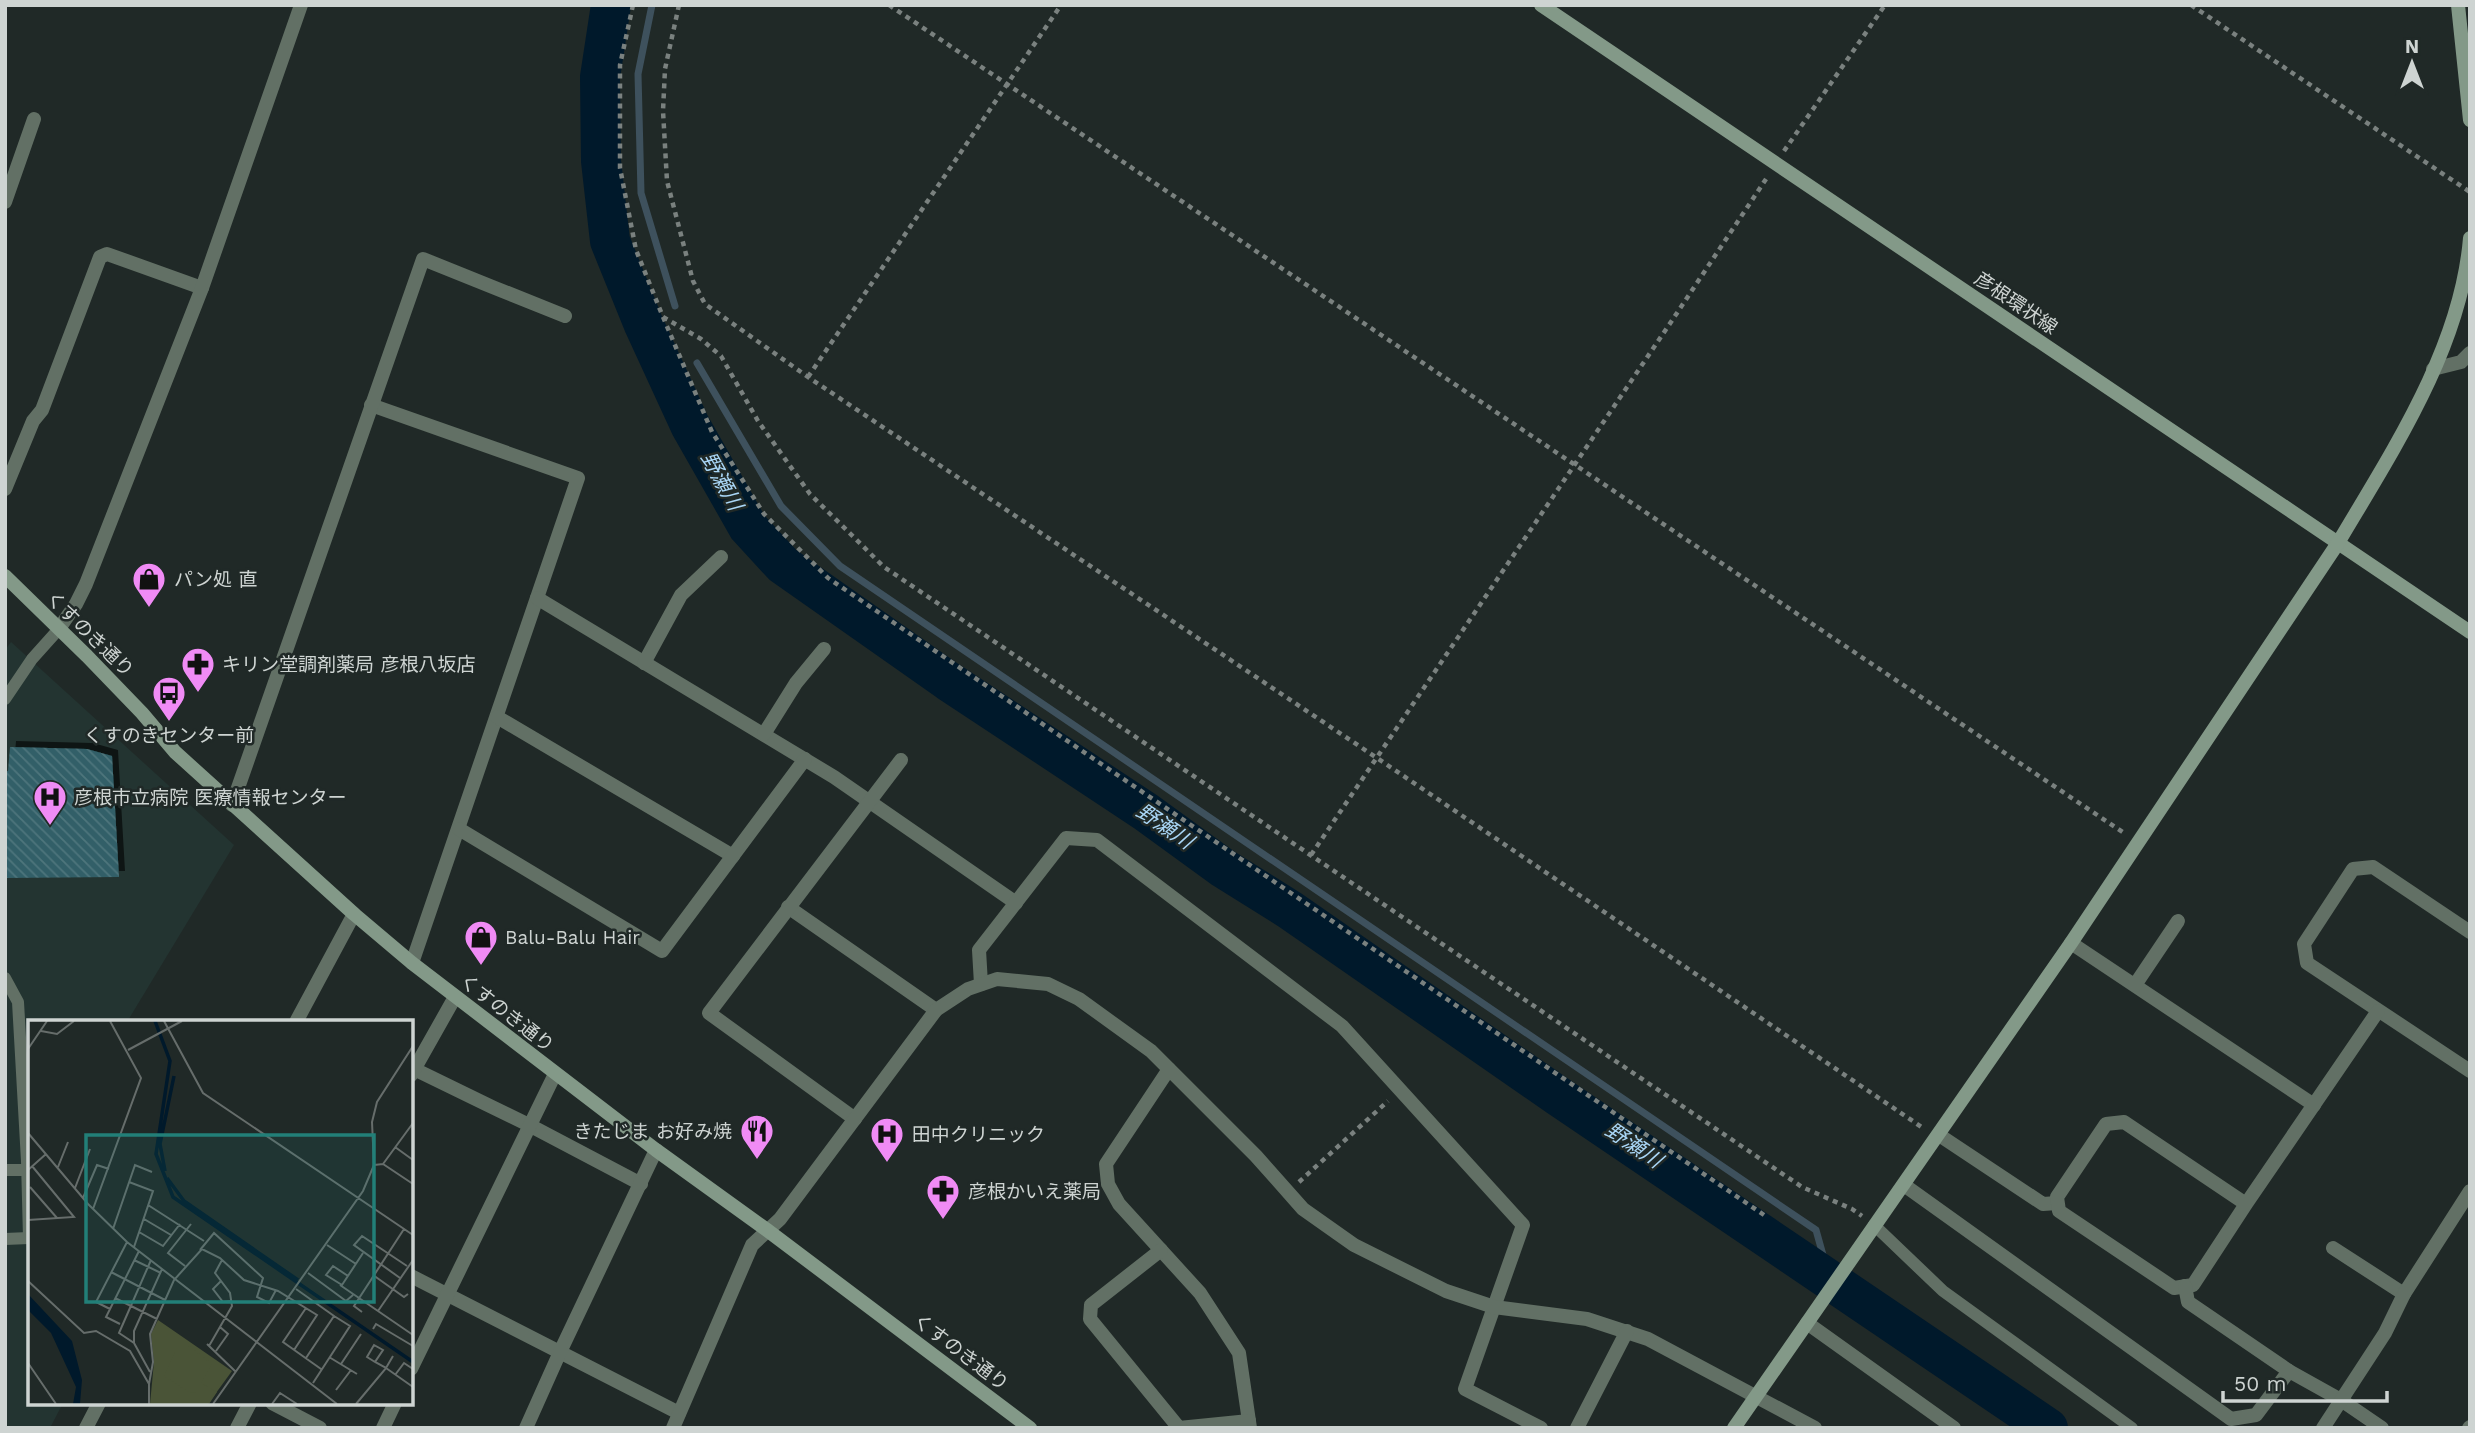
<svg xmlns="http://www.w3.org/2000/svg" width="2475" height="1433" viewBox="0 0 2475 1433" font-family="'Work Sans','Noto Sans JP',sans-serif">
  <defs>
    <pattern id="building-back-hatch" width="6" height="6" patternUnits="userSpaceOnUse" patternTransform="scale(1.75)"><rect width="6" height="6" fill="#325f67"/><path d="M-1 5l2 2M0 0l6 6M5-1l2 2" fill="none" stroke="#4e757c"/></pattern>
    <filter id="shadow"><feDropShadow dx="6" dy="-6" stdDeviation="0" flood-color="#0009"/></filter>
  </defs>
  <rect width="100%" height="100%" fill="#202927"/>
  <polygon fill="#233431" points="11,642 234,845 127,1022 30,1022 30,1403 63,1403 50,1428 5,1428 5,650"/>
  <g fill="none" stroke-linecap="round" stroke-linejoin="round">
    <g stroke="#3e515d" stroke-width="7">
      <polyline points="652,5 638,74 641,193 675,306"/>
      <polyline points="697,363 781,506 840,566 1816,1230 1830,1280"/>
    </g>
    <polyline stroke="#00192b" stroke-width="40" points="611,5 600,77 601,161 610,241 644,325 690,425 748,527 783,565 948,681 1146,812 1223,868 1290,910 1558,1096 2048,1428"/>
  </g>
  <polygon fill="url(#building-back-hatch)" filter="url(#shadow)" points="10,747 87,749 112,756 119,877 5,878 5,771 8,771"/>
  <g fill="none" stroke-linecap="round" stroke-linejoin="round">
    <g stroke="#7a817f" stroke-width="4.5" stroke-dasharray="5 5" stroke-linecap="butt">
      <polyline points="633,5 620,65 620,168 636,250 663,317 712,432 764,514 828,578 1764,1215"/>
      <polyline points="679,5 665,69 663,111 667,181 693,281 705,304 808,377 1377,758 1923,1128"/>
      <polyline points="889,5 2124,833"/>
      <polyline points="2191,5 2470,192"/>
      <polyline points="1784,151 1885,5"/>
      <polyline points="663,317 701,339 721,356 758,421 810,494 884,567 1802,1187 1852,1209 1862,1216"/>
      <polyline points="808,377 1061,5"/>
      <polyline points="1311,855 1673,319 1768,176"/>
      <polyline points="1299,1182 1388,1101"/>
    </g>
    <g stroke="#627065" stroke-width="12">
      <polyline points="5,699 32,659 58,630"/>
      <polyline points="5,978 18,1002 27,1161 29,1238 5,1239"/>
      <polyline points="5,1170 27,1170"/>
      <polyline points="1874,1225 1943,1291 2132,1428"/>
    </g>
    <g stroke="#627065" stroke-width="14">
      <polyline points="5,202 34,119"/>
      <polyline points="2433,369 2461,362 2470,353"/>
      <polyline points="371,405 578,478 412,963"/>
      <polyline points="5,489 33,421 42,410 100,257 107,254 202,288"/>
      <polyline points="537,598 834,777 1016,903"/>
      <polyline points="58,630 76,604 86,584 202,288 301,5"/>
      <polyline points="644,663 681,595 721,557"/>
      <polyline points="497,717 733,856"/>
      <polyline points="764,734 796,683 824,649"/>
      <polyline points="232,805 423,259 565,316"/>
      <polyline points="459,829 662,951 805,759"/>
      <polyline points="788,907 936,1010"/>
      <polyline points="2470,932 2373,867 2353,869 2304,944 2307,963 2470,1071"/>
      <polyline points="2071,943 2314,1105"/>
      <polyline points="981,984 979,950 1066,838 1097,840 1342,1026 1523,1225 1465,1389 1541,1428"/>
      <polyline points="2135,985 2178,921"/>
      <polyline points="296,1022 354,914"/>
      <polyline points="414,1069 529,1125 641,1184"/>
      <polyline points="1169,1069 1106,1164 1108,1184 1119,1204 1200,1293 1239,1353 1250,1428"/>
      <polyline points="411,1075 455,997"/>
      <polyline points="855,1119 709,1013 901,760"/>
      <polyline points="1939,1135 2043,1204 2057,1203"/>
      <polyline points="1904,1185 2231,1419 2256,1415 2289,1371"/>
      <polyline points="2246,1204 2124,1122 2106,1124 2057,1197 2059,1211 2174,1288 2193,1285 2246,1204 2378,1011"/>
      <polyline points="2333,1248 2404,1294"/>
      <polyline points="1161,1250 1091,1305 1090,1319 1179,1428 1249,1421"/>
      <polyline points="411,1276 679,1413"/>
      <polyline points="2185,1286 2188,1302 2289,1371 2341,1400 2382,1428"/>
      <polyline points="1807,1323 1954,1428"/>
      <polyline points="411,1369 555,1074"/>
      <polyline points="272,1403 320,1428"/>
      <polyline points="86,1428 99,1403"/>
      <polyline points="237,1428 250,1403"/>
      <polyline points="383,1428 395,1403"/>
      <polyline points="526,1428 560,1352 656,1150"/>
      <polyline points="673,1428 752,1245 780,1219 936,1010 968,989 997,979 1048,984 1079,999 1151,1051 1256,1156 1303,1209 1354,1245 1446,1291 1494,1307 1587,1319 1648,1339 1815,1428"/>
      <polyline points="1577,1428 1627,1331"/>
      <polyline points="2323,1428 2385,1333 2404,1294 2470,1191"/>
      <polyline points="2469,1428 2470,1427"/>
    </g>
    <g stroke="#839988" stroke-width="14">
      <polyline points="1541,5 2470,632"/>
      <polyline points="2458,5 2470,120"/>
      <polyline points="5,576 87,656 142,713 175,752 354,914 412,963 656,1150 767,1230 1030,1428"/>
      <path d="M1734 1428 2071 943 2338 543C2393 450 2461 348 2470 238"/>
    </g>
  </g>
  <defs>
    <symbol id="shop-pin" viewBox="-11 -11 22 30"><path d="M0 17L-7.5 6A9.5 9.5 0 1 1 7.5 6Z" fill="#f08bf5" stroke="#202927"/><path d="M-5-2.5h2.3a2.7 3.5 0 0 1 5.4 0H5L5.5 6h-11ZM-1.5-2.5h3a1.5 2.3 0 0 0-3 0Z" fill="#111"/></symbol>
    <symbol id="pharmacy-pin" viewBox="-11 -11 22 30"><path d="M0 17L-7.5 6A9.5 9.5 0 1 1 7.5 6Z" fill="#f08bf5" stroke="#202927"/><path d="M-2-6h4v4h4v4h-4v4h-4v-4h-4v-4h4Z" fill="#111"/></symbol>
    <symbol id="bus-pin" viewBox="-11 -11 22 30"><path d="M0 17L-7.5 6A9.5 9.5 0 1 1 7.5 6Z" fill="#f08bf5" stroke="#202927"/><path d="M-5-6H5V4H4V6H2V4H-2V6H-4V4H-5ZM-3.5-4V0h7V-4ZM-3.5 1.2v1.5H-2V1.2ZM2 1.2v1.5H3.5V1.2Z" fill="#111"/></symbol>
    <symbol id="hospital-pin" viewBox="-11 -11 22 30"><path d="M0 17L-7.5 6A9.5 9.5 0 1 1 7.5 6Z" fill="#f08bf5" stroke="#202927"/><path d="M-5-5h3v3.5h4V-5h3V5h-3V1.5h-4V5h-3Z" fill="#111"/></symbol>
    <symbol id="restaurant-pin" viewBox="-11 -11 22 30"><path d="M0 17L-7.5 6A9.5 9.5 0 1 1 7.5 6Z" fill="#f08bf5" stroke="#202927"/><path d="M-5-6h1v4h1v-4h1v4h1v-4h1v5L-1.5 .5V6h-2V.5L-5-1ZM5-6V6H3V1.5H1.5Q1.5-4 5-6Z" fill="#111"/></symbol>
  </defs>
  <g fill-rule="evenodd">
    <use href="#shop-pin" x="130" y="560" width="38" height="52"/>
    <use href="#pharmacy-pin" x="179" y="645" width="38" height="52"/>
    <use href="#bus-pin" x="150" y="674" width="38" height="52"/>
    <use href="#hospital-pin" x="31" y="778" width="38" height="52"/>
    <use href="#shop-pin" x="462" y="918" width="38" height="52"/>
    <use href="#restaurant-pin" x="738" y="1112" width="38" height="52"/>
    <use href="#hospital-pin" x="868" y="1115" width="38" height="52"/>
    <use href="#pharmacy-pin" x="924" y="1172" width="38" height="52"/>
  </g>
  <g text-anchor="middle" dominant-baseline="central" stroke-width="5" stroke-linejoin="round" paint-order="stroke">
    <g font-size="19" fill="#ced4d2" stroke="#202927">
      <text transform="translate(2016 303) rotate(34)">彦根環状線</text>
      <text transform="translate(90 634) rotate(44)">くすのき通り</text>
      <text transform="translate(507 1013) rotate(38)">くすのき通り</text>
      <text transform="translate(961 1352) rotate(37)">くすのき通り</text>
    </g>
    <g font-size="19" fill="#ced4d2" stroke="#202927" text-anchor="start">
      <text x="174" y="579">パン処 直</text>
      <text x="222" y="664">キリン堂調剤薬局 彦根八坂店</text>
      <text x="169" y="735" text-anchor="middle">くすのきセンター前</text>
      <text x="74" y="797">彦根市立病院 医療情報センター</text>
      <text x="505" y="937">Balu-Balu Hair</text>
      <text x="732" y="1131" text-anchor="end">きたじま お好み焼</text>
      <text x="912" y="1134">田中クリニック</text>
      <text x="968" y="1191">彦根かいえ薬局</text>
    </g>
    <g font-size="21" font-style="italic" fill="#a9d6f6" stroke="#202927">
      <text transform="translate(722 481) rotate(61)">野瀬川</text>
      <text transform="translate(1165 826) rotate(34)">野瀬川</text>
      <text transform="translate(1634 1145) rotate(34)">野瀬川</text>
    </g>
  </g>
  <g transform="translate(28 1020)">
    <rect width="385" height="385" fill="#202927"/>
    <path d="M130 300 204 351 180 384H122L126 342 123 314Z" fill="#4a5437"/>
    <path d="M157 323 184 344 173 363 189 372 181 384 168 372 162 373 136 356 147 332Z" fill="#4a5437"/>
    <path d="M0 274 44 321 54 360 52 384H45L48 367 23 313 0 290Z" fill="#00192b"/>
    <path fill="none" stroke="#00192b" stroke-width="3.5" d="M127 1 142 41 128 134 145 177 385 342M137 151 132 124 146 56M139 158 156 181 270 260"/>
    <path fill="none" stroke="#666d6b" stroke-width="2" d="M136 1 175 73 385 215M13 11 29 14 46 1M0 29 19 1M100 30 154 1M0 113 60 184 99 222 309 384M367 127 385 140M355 144 385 103M346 145 355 144 385 164M30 147 40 122M0 150 18 134M101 162 125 171 106 227M2 167 29 198M47 168 62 129M55 178 69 145 81 149M120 185 176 221M65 189 113 58 82 1M116 199 143 215M0 200 46 197 4 146M85 209 107 145 124 152M111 212 135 226 152 204M299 225 328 244M172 230 186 213 235 258 229 277 241 283 248 270M106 240 133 253M157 246 140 233 163 204M83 252 137 280M280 253 318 281 325 275M345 255 376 277 380 274M320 256 305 246 298 255 314 265 335 233M372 258 326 225 334 216 379 246M0 261 56 313 68 311 102 331 121 364V384M193 261 185 269 195 282 203 281M312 265 385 315M268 269 306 296 278 338M87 278 129 299M278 288 255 322 293 349M82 289 68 282 99 222M350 291 385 240M334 292 326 286 376 209M92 304 78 297 111 231M345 309 348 304 385 326M106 323V311L134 249M179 324 208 352M181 326 204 286 202 273 187 253 194 240M188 331 200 314 192 307M301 337 329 354M347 342 339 337 346 325 355 330 347 342 358 348 365 336M0 343 28 384M313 344 333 314M122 352 106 323 91 313 123 240M367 355 376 343 385 349M285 363 322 306 306 296M121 364 125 342 122 314 146 260 174 229 192 238 216 260 250 271 289 295 266 330M308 370 323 350M185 384 335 171 346 145 344 102 349 82 385 26M244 384 252 373 269 384M328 384 358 348 385 367"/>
    <path fill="#227f78" fill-opacity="0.15" stroke="#227f78" stroke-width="3.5" d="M58 115H346V282H58Z"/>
    <rect width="385" height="385" fill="none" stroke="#ced4d2" stroke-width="3.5"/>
  </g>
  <rect width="2475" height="1433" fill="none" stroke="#ced4d2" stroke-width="14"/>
  <g transform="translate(2412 63)" stroke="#202927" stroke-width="5" paint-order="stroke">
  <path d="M0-5L12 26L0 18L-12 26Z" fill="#ced4d2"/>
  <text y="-10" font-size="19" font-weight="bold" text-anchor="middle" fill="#ced4d2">N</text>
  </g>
  <path d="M2223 1391v10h164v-10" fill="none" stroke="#ced4d2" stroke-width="3.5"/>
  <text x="2234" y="1391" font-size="21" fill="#ced4d2" stroke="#202927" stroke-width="5" paint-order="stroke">50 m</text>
</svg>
